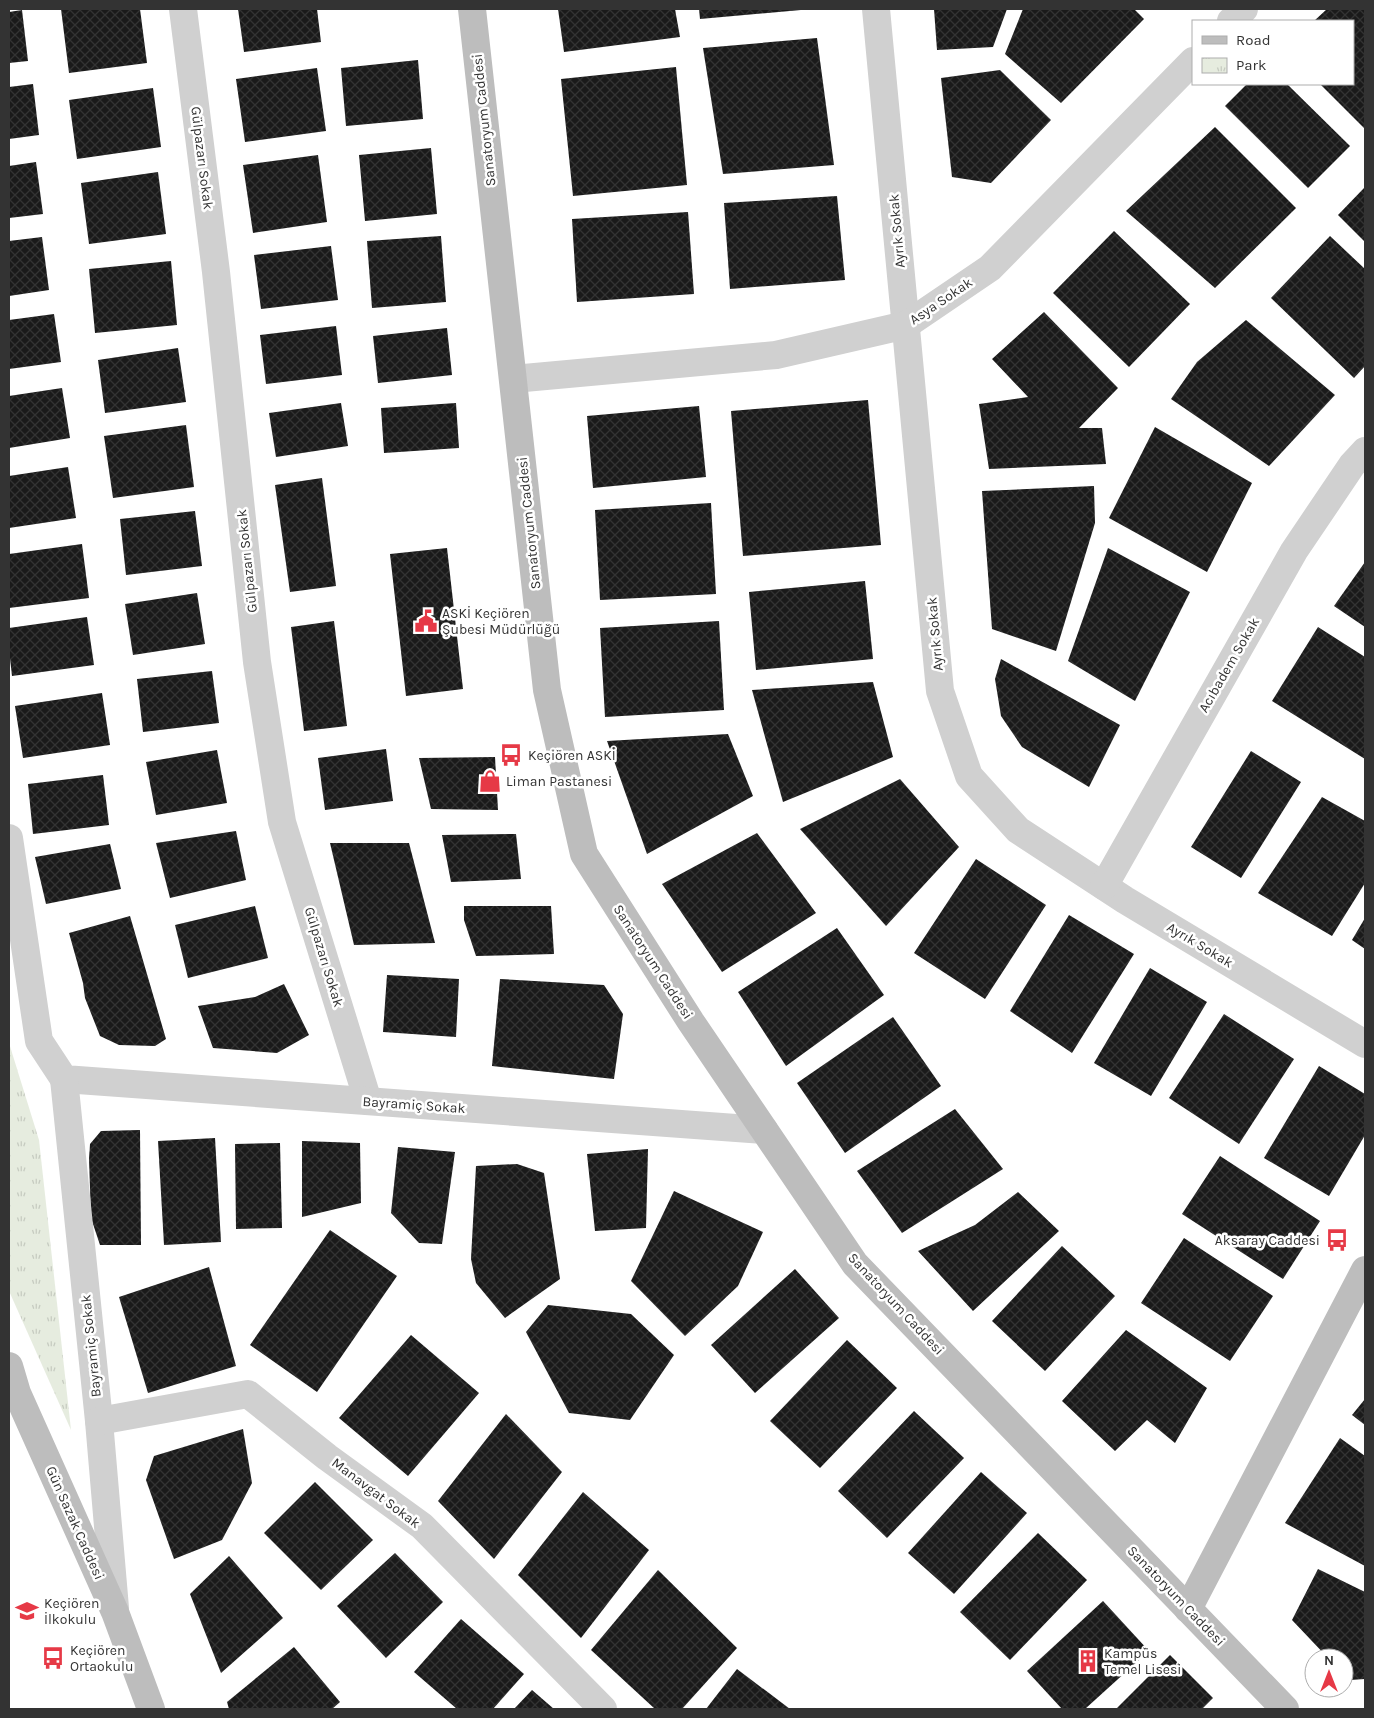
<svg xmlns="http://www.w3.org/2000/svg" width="1374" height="1718" viewBox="0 0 1374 1718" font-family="Karla,sans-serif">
  <defs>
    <pattern id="park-tufts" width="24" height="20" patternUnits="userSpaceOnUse" patternTransform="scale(1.25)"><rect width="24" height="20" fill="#e6ecdf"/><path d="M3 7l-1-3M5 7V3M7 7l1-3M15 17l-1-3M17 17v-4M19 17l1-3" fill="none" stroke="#c6cbc0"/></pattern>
    <pattern id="building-cross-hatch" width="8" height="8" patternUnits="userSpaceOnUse" patternTransform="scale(1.25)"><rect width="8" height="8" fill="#1a1a1a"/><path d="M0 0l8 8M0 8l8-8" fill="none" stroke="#333"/></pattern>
  </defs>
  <rect width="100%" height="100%" fill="#fff"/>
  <polygon fill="url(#park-tufts)" points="9,1043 39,1140 71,1430 9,1291"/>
  <g fill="url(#building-cross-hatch)">
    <polygon points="61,9 140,9 147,63 69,73"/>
    <polygon points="238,9 317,9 321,42 244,52"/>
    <polygon points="558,9 675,9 680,37 564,52"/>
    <polygon points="699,9 801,9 801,10 700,19"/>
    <polygon points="934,9 1007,9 993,47 937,50"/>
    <polygon points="1023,9 1134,9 1144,19 1061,103 1005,54"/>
    <polygon points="1327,9 1365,9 1365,129 1320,84 1353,84 1353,21 1314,21"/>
    <polygon points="22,10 28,61 9,63 9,12"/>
    <polygon points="817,38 834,165 723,174 703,48"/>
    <polygon points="418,60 423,119 346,126 341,68"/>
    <polygon points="676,67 687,185 573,196 561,79"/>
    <polygon points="317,68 326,131 245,142 236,79"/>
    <polygon points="1000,70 1051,120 991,183 952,177 941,78"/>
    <polygon points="33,84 39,135 9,139 9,87"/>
    <polygon points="1247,84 1287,84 1350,146 1308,188 1225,106"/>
    <polygon points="153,88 161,147 77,159 69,100"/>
    <polygon points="1215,127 1296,208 1215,288 1126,211"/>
    <polygon points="431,148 437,214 365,221 359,155"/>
    <polygon points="318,155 327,222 253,233 243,165"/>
    <polygon points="36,162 43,214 9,218 9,166"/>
    <polygon points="158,172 166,234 89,244 81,183"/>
    <polygon points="1365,187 1365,242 1338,215"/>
    <polygon points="837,196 845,280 730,289 724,203"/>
    <polygon points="688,212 694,294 577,302 572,219"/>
    <polygon points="1114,231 1190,304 1129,367 1053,293"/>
    <polygon points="441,236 446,302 372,308 367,241"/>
    <polygon points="1330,236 1365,269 1365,366 1354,378 1271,298"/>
    <polygon points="42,237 49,290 9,296 9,241"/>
    <polygon points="331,246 338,300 261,309 254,255"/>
    <polygon points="171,261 177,325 95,333 89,269"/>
    <polygon points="1044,312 1118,388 1079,428 1102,428 1106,464 989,469 979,404 1028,397 992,359"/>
    <polygon points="54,314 61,362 9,369 9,320"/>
    <polygon points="1246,320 1335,395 1269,466 1171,399 1197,362"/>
    <polygon points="336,326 342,375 266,384 260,335"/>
    <polygon points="447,328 452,375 378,383 373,336"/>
    <polygon points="178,348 186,402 105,413 98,360"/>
    <polygon points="62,388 70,438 9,448 9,396"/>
    <polygon points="868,400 881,545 743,556 731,411"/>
    <polygon points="341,403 348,446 276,457 269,413"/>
    <polygon points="456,403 459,448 384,453 381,408"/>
    <polygon points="699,406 706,477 593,488 587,416"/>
    <polygon points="186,425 194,487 113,498 104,436"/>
    <polygon points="1155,427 1252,483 1207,572 1109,518"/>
    <polygon points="68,467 76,518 9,528 9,476"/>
    <polygon points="322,478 336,586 290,592 275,485"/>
    <polygon points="1094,486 1095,523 1056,651 992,629 982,491"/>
    <polygon points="711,503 716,594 600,600 595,510"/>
    <polygon points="195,511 202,566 126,575 120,519"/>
    <polygon points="82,544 89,598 9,608 9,554"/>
    <polygon points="447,548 463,689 406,696 390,554"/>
    <polygon points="1108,548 1190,592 1135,701 1068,661"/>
    <polygon points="1365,562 1365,627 1334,606"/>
    <polygon points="865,581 873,659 756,670 749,592"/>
    <polygon points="197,593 205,644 133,655 125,604"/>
    <polygon points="87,617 94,665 12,676 9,650 9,628"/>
    <polygon points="334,621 347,726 304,731 291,627"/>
    <polygon points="719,621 724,710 605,717 600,628"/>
    <polygon points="1318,627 1365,657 1365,759 1272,701"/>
    <polygon points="1001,659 1120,725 1089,787 1022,747 1001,716 995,679"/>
    <polygon points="212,671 219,723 143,732 137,679"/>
    <polygon points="873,682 893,757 783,802 752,690"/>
    <polygon points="102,693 110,745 23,758 15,706"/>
    <polygon points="728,734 753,796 647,854 607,741"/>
    <polygon points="386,749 393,801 325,810 318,758"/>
    <polygon points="217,750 227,803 156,815 146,762"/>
    <polygon points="1251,751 1301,782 1241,878 1191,847"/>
    <polygon points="495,757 498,810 431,809 419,758"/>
    <polygon points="103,775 109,825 33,834 28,784"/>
    <polygon points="900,779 959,847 886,926 800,829"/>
    <polygon points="1322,797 1365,821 1365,883 1332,936 1258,893"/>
    <polygon points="236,831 246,880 170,898 156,843"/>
    <polygon points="757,833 816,913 722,972 662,884"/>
    <polygon points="516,834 521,879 451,882 442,835"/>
    <polygon points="330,843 409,843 435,943 354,945"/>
    <polygon points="110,844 121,889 46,904 35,857"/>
    <polygon points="976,859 1046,905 985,999 914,953"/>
    <polygon points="255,906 268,958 188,978 175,925"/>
    <polygon points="464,906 551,906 554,954 476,956 464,920"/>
    <polygon points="1069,915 1134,954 1072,1053 1010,1011"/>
    <polygon points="130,916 166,1039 155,1046 119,1045 100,1036 85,998 83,983 69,933"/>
    <polygon points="1365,918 1365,949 1352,940"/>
    <polygon points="837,928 884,995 786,1066 738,992"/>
    <polygon points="1150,968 1207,1002 1151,1096 1094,1063"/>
    <polygon points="387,975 459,979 456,1037 383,1032"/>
    <polygon points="500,979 604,985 623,1014 614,1079 492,1066"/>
    <polygon points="284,984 309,1035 277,1053 213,1048 198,1006 255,997"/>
    <polygon points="1224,1014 1294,1059 1239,1144 1169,1098"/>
    <polygon points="893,1017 941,1086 845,1153 797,1083"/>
    <polygon points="1319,1066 1365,1094 1365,1135 1329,1196 1264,1158"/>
    <polygon points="955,1109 1003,1169 902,1233 857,1171"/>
    <polygon points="140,1130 141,1245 100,1245 91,1218 89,1159 90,1144 101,1131"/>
    <polygon points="215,1138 221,1242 164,1245 158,1141"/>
    <polygon points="302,1141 360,1143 361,1203 302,1217"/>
    <polygon points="280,1143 282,1228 236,1229 235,1144"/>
    <polygon points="398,1147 455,1152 442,1244 419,1243 391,1213"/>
    <polygon points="648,1149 646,1228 595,1231 587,1154"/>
    <polygon points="1220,1156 1320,1221 1283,1279 1182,1214"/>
    <polygon points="517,1164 544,1173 560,1279 505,1318 476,1283 471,1259 476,1166"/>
    <polygon points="674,1191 763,1232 738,1286 685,1336 631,1281"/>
    <polygon points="1018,1192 1059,1231 973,1311 918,1251 975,1225"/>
    <polygon points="330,1230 397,1276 317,1392 250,1345"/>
    <polygon points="1184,1238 1273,1296 1230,1361 1141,1303"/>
    <polygon points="1062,1246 1115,1296 1045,1371 992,1321"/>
    <polygon points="209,1267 236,1366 148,1393 119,1297"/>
    <polygon points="795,1269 839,1318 755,1393 711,1345"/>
    <polygon points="548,1305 631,1314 674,1355 630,1420 569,1413 526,1332"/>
    <polygon points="1126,1330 1207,1388 1175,1443 1147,1420 1115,1451 1062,1401"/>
    <polygon points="411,1335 479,1393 408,1476 339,1418"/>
    <polygon points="847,1340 897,1388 820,1468 770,1421"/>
    <polygon points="1365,1399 1365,1425 1352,1415"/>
    <polygon points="914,1411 964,1458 887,1538 838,1491"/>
    <polygon points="506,1414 562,1472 494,1559 438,1501"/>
    <polygon points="243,1429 252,1483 222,1540 174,1559 146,1480 154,1456"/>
    <polygon points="1340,1438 1365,1456 1365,1566 1285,1523"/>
    <polygon points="981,1472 1027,1513 954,1594 908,1553"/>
    <polygon points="315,1482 373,1540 321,1590 264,1533"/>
    <polygon points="583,1492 649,1550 581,1638 518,1575"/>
    <polygon points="1038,1533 1087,1580 1010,1660 960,1612"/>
    <polygon points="395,1553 443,1602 386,1658 337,1606"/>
    <polygon points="229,1556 283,1618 221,1673 190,1594"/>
    <polygon points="1318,1569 1365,1592 1365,1679 1350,1680 1344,1674 1344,1658 1328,1658 1292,1620"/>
    <polygon points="658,1570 737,1648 682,1709 655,1709 591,1650"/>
    <polygon points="1103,1601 1149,1651 1085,1709 1062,1709 1027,1671"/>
    <polygon points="461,1619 524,1674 493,1709 457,1709 414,1672"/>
    <polygon points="294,1647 340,1702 332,1709 229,1709 227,1702"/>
    <polygon points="1170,1655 1213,1698 1202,1709 1116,1709"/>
    <polygon points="737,1669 790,1709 706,1709"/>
    <polygon points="532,1690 554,1709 514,1709"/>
  </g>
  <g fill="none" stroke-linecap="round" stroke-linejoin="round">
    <g stroke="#d0d0d0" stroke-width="28">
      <polyline points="183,9 216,272 257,662 282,822 368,1101"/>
      <polyline points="876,9 940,691 969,776 1018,830 1125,900 1365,1044"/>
      <polyline points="1231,21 1244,9"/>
      <polyline points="513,379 776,355 906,325 990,268 1193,61"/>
      <polyline points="9,838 39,1041 64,1079 764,1130"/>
      <polyline points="1104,886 1294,551 1352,465 1365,451"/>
      <polyline points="64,1079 99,1421 115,1608"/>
      <polyline points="99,1421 248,1394 327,1457 422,1526 603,1709"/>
    </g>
    <g stroke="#bdbdbd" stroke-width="28">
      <polyline points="472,9 547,690 584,854 691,1022 855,1264 1285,1709"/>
      <polyline points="9,1366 17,1393 115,1612 151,1709"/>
      <polyline points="1188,1609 1365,1270"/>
    </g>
  </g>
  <defs>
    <symbol id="civic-bare" viewBox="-9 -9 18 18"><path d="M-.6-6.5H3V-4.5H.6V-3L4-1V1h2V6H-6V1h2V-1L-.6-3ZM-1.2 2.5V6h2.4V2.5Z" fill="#e63946" stroke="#fff" stroke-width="2.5" paint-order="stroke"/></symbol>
    <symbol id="bus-bare" viewBox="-9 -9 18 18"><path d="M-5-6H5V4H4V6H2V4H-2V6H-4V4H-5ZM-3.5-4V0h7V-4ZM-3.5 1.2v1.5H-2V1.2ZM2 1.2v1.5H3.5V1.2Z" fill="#e63946" stroke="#fff" stroke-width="2.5" paint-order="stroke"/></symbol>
    <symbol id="shop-bare" viewBox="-9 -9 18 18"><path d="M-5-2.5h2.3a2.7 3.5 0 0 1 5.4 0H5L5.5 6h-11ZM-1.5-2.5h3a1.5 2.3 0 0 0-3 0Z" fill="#e63946" stroke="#fff" stroke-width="2.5" paint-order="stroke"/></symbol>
    <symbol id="school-bare" viewBox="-9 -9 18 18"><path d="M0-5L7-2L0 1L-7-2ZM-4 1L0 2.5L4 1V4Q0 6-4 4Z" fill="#e63946" stroke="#fff" stroke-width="2.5" paint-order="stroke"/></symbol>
    <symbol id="building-bare" viewBox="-9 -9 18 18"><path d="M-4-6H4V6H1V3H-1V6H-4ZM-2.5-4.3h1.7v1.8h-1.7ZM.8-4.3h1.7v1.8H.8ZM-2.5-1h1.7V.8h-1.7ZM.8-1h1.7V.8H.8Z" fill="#e63946" stroke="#fff" stroke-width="2.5" paint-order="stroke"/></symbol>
  </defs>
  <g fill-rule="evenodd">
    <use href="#civic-bare" x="410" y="605" width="32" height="32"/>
    <use href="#bus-bare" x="495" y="739" width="32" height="32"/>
    <use href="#shop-bare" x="474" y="765" width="32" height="32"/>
    <use href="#bus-bare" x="1321" y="1224" width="32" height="32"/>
    <use href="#school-bare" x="11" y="1595" width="32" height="32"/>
    <use href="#bus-bare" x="37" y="1642" width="32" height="32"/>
    <use href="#building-bare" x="1072" y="1645" width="32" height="32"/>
  </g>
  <g text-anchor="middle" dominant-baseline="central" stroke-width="5" stroke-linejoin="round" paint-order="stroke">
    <g font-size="14" fill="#333" stroke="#fff">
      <text transform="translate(484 120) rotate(-96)">Sanatoryum Caddesi</text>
      <text transform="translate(202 158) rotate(83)">Gülpazarı Sokak</text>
      <text transform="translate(897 231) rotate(-95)">Ayrık Sokak</text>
      <text transform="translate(941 301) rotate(-34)">Asya Sokak</text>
      <text transform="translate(529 523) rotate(-96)">Sanatoryum Caddesi</text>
      <text transform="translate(247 561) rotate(-96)">Gülpazarı Sokak</text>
      <text transform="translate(935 634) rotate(-95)">Ayrık Sokak</text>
      <text transform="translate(1229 665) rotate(-60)">Acıbadem Sokak</text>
      <text transform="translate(1200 945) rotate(31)">Ayrık Sokak</text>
      <text transform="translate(324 957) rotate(73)">Gülpazarı Sokak</text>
      <text transform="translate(653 962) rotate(57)">Sanatoryum Caddesi</text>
      <text transform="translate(414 1105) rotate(4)">Bayramiç Sokak</text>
      <text transform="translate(896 1304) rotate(47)">Sanatoryum Caddesi</text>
      <text transform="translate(91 1346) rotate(-96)">Bayramiç Sokak</text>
      <text transform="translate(376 1493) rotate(37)">Manavgat Sokak</text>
      <text transform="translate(75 1523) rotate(66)">Gün Sazak Caddesi</text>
      <text transform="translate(1176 1596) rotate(46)">Sanatoryum Caddesi</text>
    </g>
    <g font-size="14" fill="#333" stroke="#fff" text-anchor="start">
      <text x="442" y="613">ASKİ Keçiören<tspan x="442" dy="16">Şubesi Müdürlüğü</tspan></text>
      <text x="528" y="755">Keçiören ASKİ</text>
      <text x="506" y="781">Liman Pastanesi</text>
      <text x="1320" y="1240" text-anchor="end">Aksaray Caddesi</text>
      <text x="44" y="1603">Keçiören<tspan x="44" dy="16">İlkokulu</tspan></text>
      <text x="70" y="1650">Keçiören<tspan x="70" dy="16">Ortaokulu</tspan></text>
      <text x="1104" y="1653">Kampüs<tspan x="1104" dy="16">Temel Lisesi</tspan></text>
    </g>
  </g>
  <rect width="1374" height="1718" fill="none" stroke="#333333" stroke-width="20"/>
  <rect x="1192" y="20" width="162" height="65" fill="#ffffff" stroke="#adadad"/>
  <rect x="1202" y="36" width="25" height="8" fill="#bdbdbd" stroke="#adadad"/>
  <text x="1236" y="45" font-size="15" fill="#333333">Road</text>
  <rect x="1202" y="58" width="25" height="15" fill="url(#park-tufts)" stroke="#adadad"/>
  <text x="1236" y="70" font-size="15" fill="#333333">Park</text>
  <g transform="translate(1329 1673)"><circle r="24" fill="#ffffff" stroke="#adadad"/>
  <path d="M0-4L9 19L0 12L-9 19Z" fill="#e63946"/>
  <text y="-8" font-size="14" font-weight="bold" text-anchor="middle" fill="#333333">N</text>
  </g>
</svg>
